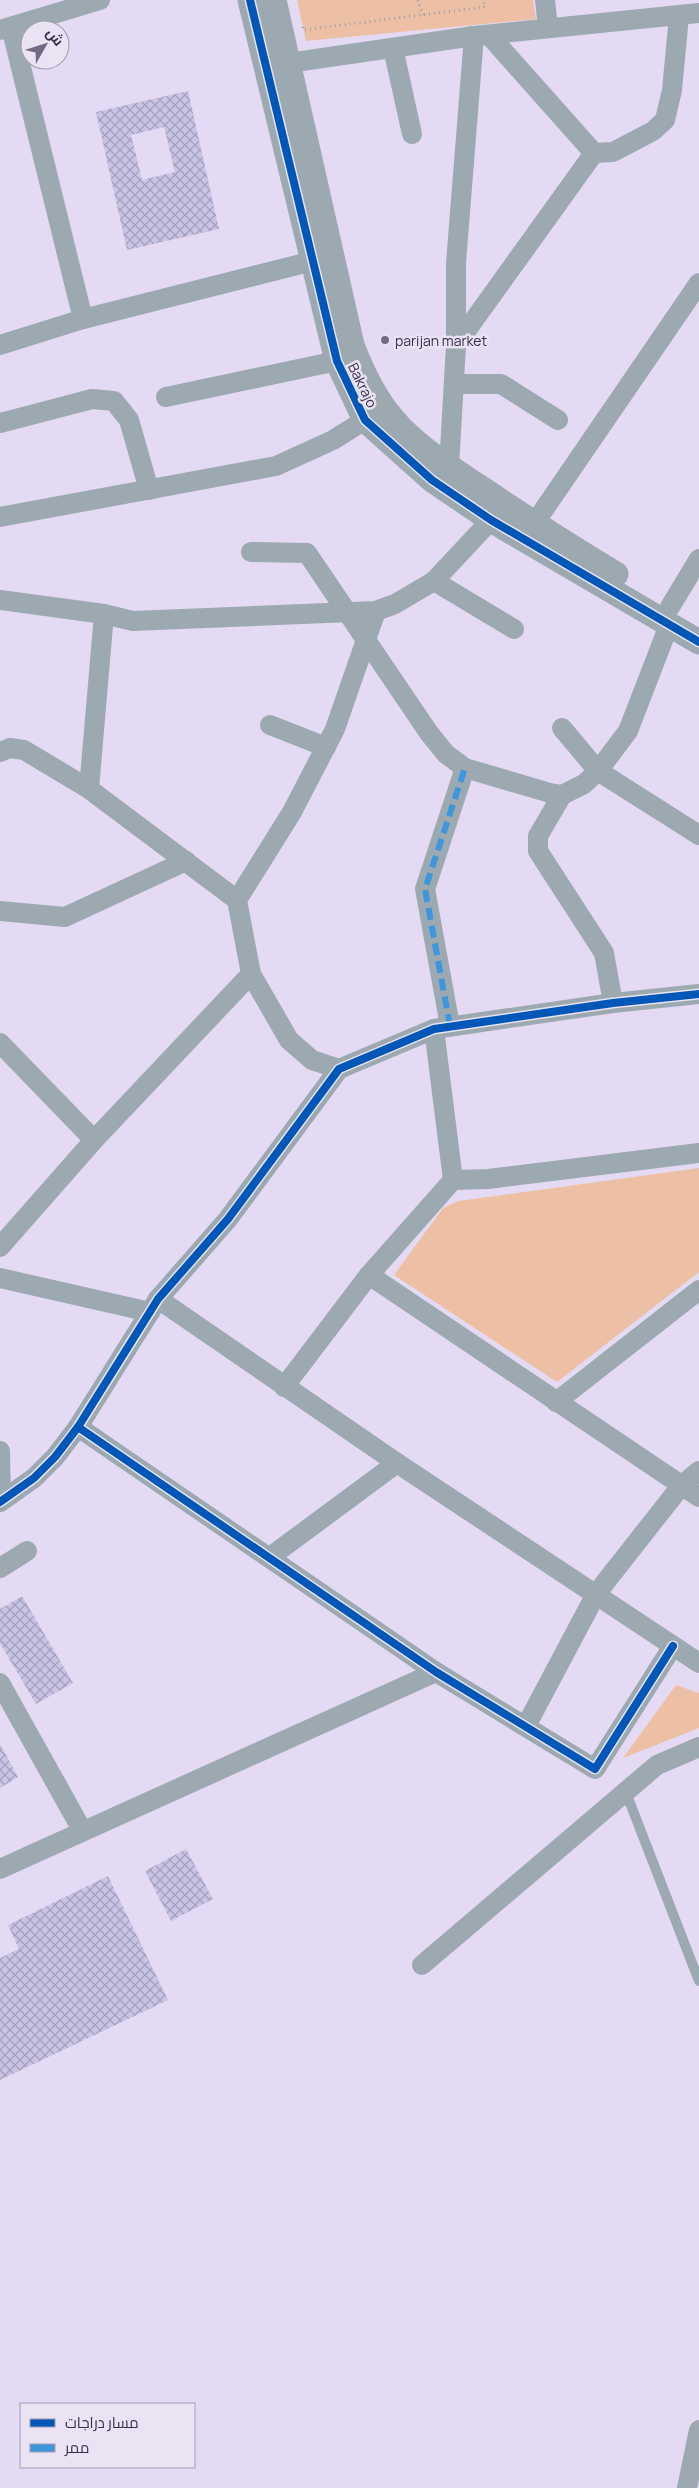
<svg xmlns="http://www.w3.org/2000/svg" width="699" height="2488" viewBox="0 0 699 2488" font-family="Manrope,Cairo,sans-serif">
  <defs>
    <pattern id="building-cross-hatch" width="8" height="8" patternUnits="userSpaceOnUse" patternTransform="scale(1.25)"><rect width="8" height="8" fill="#c9c4e5"/><path d="M0 0l8 8M0 8l8-8" fill="none" stroke="#a4a0bc"/></pattern>
  </defs>
  <rect width="100%" height="100%" fill="#e4daf4"/>
  <g fill="#edc0a5">
    <polygon points="297,0 533,0 536,19 306,41"/>
    <polygon points="699,1168 699,1272 557,1382 394,1275 443,1208 458,1201"/>
    <polygon points="676,1685 699,1693 699,1728 623,1758"/>
  </g>
  <g fill="url(#building-cross-hatch)" fill-rule="evenodd">
    <path d="M188 91 219 229 127 250 96 112ZM164 127 175 172 142 180 131 135Z"/>
    <polygon points="22,1596 73,1683 36,1704 0,1643 0,1609"/>
    <polygon points="0,1744 18,1777 0,1788"/>
    <polygon points="186,1849 213,1899 171,1921 145,1871"/>
    <polygon points="108,1876 168,2000 0,2080 0,1958 19,1949 8,1925"/>
  </g>
  <g fill="none" stroke-linecap="round" stroke-linejoin="round">
    <g stroke="#999fa9" stroke-width="3" stroke-dasharray="1 4" stroke-linecap="butt">
      <polyline points="418,0 423,15"/>
      <polyline points="303,27 303,30 485,7 484,0"/>
    </g>
    <polyline stroke="#9da9b0" stroke-width="10" points="625,1790 699,1981"/>
    <g stroke="#9da9b0" stroke-width="20">
      <polyline points="545,0 548,28"/>
      <polyline points="11,27 83,319"/>
      <polyline points="0,30 100,0"/>
      <polyline points="489,35 594,153"/>
      <polyline points="393,48 412,134"/>
      <polyline points="288,63 474,36 699,13"/>
      <polyline points="594,153 613,152 653,131 665,120 672,90 679,16"/>
      <polyline points="0,345 83,319 313,261"/>
      <polyline points="456,345 594,153"/>
      <polyline points="454,384 501,384 558,420"/>
      <polyline points="166,397 337,361"/>
      <polyline points="0,423 92,399 114,401 129,420 149,490"/>
      <polyline points="449,467 456,345 456,263 474,36"/>
      <polyline points="0,517 276,466 333,440 365,420"/>
      <polyline points="534,524 699,283"/>
      <polyline points="251,552 307,553 429,733 446,754 465,768 550,793 562,795 584,784 598,771 628,731 669,625"/>
      <polyline points="434,581 514,629"/>
      <polyline points="0,600 104,614 133,621 376,611 395,604 434,581 491,520"/>
      <polyline points="670,607 699,559"/>
      <polyline points="270,725 326,747"/>
      <polyline points="562,728 598,771 699,835"/>
      <polyline points="0,752 10,748 24,750 89,789 237,900"/>
      <polyline points="89,789 104,614"/>
      <polyline points="562,795 538,836 538,851 604,953 613,1003"/>
      <polyline points="0,911 65,917 186,861"/>
      <polyline points="450,1026 425,889 465,768"/>
      <polyline points="434,1029 453,1180"/>
      <polyline points="0,1043 94,1140"/>
      <polyline points="339,1069 312,1060 289,1040 251,974 237,900 292,812 335,729 376,611"/>
      <polyline points="0,1247 94,1140 251,974"/>
      <polyline points="369,1275 699,1497"/>
      <polyline points="0,1278 150,1312"/>
      <polyline points="158,1299 397,1463 699,1663"/>
      <polyline points="284,1387 369,1275 453,1180 488,1179 699,1153"/>
      <polyline points="556,1402 699,1290"/>
      <polyline points="78,1427 436,1672 595,1769 673,1646"/>
      <polyline points="0,1451 1,1501"/>
      <polyline points="0,1502 34,1478 55,1457 78,1427 158,1299 228,1219 339,1069 434,1029 613,1003 699,994"/>
      <polyline points="270,1557 397,1463"/>
      <polyline points="0,1568 27,1551"/>
      <polyline points="0,1683 82,1830"/>
      <polyline points="526,1726 596,1594 681,1486 699,1471"/>
      <polyline points="0,1869 436,1672"/>
      <polyline points="422,1965 657,1765 699,1747"/>
      <polyline points="687,2488 699,2430"/>
    </g>
    <g stroke="#9da9b0" stroke-width="25">
      <polyline points="250,0 337,361 365,420 432,480 491,520 699,642"/>
      <path d="M274 0 352 345C362 371 374 397 392 418 415 446 448 466 478 486 523 516 569 546 616 574"/>
    </g>
    <polyline stroke="#3e96dc" stroke-width="6" stroke-dasharray="12 6" stroke-linecap="butt" points="450,1026 425,889 465,768"/>
    <defs>
      <g id="cycleway">
        <polyline points="250,0 337,361 365,420 432,480 491,520 699,642"/>
        <polyline points="78,1427 436,1672 595,1769 673,1646"/>
        <polyline points="0,1502 34,1478 55,1457 78,1427 158,1299 228,1219 339,1069 434,1029 613,1003 699,994"/>
      </g>
    </defs>
    <use href="#cycleway" stroke="#e9e3f3" stroke-width="11"/>
    <use href="#cycleway" stroke="#0057b8" stroke-width="8"/>
  </g>
  <circle fill="#756a86" stroke="#e9e3f3" stroke-width="2" cx="385" cy="340" r="5"/>
  <g text-anchor="middle" dominant-baseline="central" stroke-width="5" stroke-linejoin="round" paint-order="stroke">
    <g font-size="14" fill="#392d4b" stroke="#e9e3f3" text-anchor="start">
      <text x="395" y="340">parijan market</text>
    </g>
    <g font-size="14" fill="#392d4b" stroke="#e9e3f3">
      <text transform="translate(363 385) rotate(64)">Bakrajo</text>
    </g>
  </g>
  <rect x="20" y="2403" width="175" height="65" fill="#e9e3f3" stroke="#a39ab0"/>
  <rect x="30" y="2419" width="25" height="8" fill="#0057b8" stroke="#a39ab0"/>
  <text x="65" y="2428" font-size="15" fill="#392d4b">مسار دراجات</text>
  <rect x="30" y="2444" width="25" height="8" fill="#3e96dc" stroke="#a39ab0"/>
  <text x="65" y="2453" font-size="15" fill="#392d4b">ممر</text>
  <g transform="translate(45 45) rotate(51)"><circle r="24" fill="#e9e3f3" stroke="#a39ab0"/>
  <path d="M0-4L9 19L0 12L-9 19Z" fill="#756a86"/>
  <text y="-8" font-size="14" font-weight="bold" text-anchor="middle" fill="#392d4b">ش</text>
  </g>
</svg>
